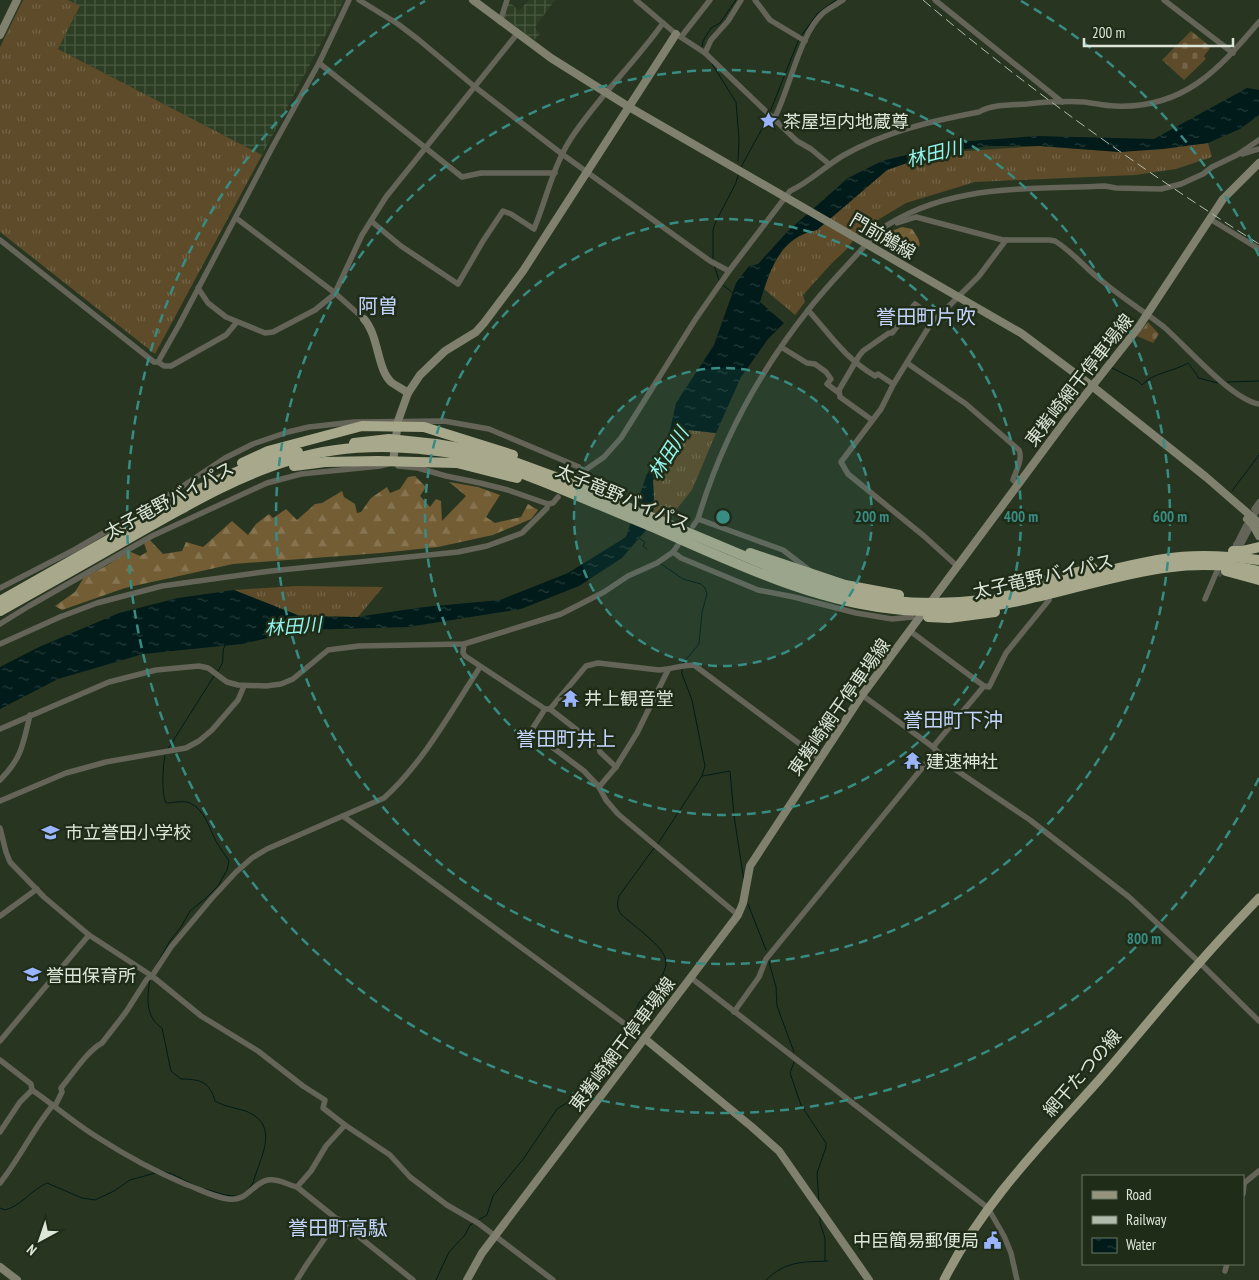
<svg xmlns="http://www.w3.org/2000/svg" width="1259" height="1280" viewBox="0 0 1259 1280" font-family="'PT Sans Narrow','Noto Sans JP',sans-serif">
  <defs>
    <pattern id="industrial-grid" width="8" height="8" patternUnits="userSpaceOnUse" patternTransform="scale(1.25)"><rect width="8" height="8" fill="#2c3e23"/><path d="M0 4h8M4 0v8" fill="none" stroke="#4a5a42"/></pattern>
    <pattern id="grass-tufts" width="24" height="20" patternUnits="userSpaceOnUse" patternTransform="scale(1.25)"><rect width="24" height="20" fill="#5d4b2a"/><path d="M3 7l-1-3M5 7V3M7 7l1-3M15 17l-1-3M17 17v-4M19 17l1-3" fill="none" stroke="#746548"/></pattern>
    <pattern id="forest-firs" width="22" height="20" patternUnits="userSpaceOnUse" patternTransform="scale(1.25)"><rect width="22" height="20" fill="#725d34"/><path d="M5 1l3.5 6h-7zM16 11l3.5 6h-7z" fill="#867451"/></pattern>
    <pattern id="cemetery-stones" width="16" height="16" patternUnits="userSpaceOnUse" patternTransform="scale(1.25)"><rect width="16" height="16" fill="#5d4b2a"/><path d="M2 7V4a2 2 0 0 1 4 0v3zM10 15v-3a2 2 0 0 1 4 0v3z" fill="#746548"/></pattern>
    <pattern id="water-ripples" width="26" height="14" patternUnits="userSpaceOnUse" patternTransform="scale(1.25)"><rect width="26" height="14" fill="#001b19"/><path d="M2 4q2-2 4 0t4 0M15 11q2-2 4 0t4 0" fill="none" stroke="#253c3a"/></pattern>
  </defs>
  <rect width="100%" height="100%" fill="#283621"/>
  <g fill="url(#industrial-grid)">
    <polygon points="68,0 344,0 262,155 58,49 80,7"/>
    <polygon points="529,0 555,0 535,27 540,34 534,40 504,17 508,3 513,5 519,11"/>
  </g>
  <g fill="url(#grass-tufts)">
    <polygon points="23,0 68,0 80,6 58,49 262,155 155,354 0,232 0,47"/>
    <path d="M1208 143 1212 157 1176 169 1135 175 975 182 906 203 861 230 847 249 831 264 803 295 805 302 795 315 764 289C773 262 785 236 817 230L887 170 935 153 1040 146 1120 152Z"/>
    <polygon points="689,430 716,433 692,490 663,526 653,522 653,481"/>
    <polygon points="296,586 383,587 358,617 300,616 234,590"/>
  </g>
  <g fill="url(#forest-firs)">
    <path d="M902 227 912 229C922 243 923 247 909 258L896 253 879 242 889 232Z"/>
    <polygon points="415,476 426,487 420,496 430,507 436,499 441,501 442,521 466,496 449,482 478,487 500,495 486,517 495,523 521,517 528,504 538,510 531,519 493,535 438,547 381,553 233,564 125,588 62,610 55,606 75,592 84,577 106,566 129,551 140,556 147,552 144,543 149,539 163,554 182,551 186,542 203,547 232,521 248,535 256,524 269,514 273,518 286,509 297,520 315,504 322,503 342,491 344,497 355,504 357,513 361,512 371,498 387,487 390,493 400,489 408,477"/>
  </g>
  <g fill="url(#cemetery-stones)">
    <polygon points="1191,31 1211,47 1204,56 1206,59 1184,80 1162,60"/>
    <polygon points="1148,322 1159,334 1153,343 1137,336"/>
  </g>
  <path fill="url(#water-ripples)" d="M1247 88 1259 90V115L1240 129 1208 143 1163 149 1120 152 1040 146H989L935 153 887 170 817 230C779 237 770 270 760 302L784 323 768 339 741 377 716 433 689 430 653 480 654 496 653 522 622 558 579 586 521 609 408 627 301 630 242 644 143 654 58 679 0 709V667L39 647 119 613 178 598 234 590 300 616 357 617 424 607 500 600 568 573 626 537 646 476 668 440 676 403 714 345 736 283 749 266 758 264 788 231 848 178 882 161 956 142 1037 136 1154 139Z"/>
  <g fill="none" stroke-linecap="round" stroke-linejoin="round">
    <g stroke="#001b19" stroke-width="1">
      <polyline points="801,36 818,13 836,0"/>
      <polyline points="702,47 703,41 711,28 720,23 736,0"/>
      <polyline points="712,64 736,102 739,139 738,161"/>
      <polyline points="770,112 799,39"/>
      <polyline points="741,167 769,116"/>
      <polyline points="736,182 739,173"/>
      <polyline points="713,261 713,230 716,221 736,183"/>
      <polyline points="714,265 719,280"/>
      <polyline points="723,285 733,293"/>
      <path d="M1112 368 1138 381 1142 385C1154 372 1173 372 1188 363L1197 375 1198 378 1218 383"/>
      <polyline points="1227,382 1259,381"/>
      <polyline points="1232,491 1259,455"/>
      <polyline points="639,538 645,542 643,546 647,549"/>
      <polyline points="661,564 683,579 701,584 705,588 707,594 702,612 699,644 683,663"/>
      <path d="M218 671C227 658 220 656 225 645"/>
      <polyline points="168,749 214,676"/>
      <polyline points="703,776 730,771 734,816 744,881"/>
      <polyline points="657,845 702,776 705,766 692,700 682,674 682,669"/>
      <polyline points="748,904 766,950"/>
      <polyline points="769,962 776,987 777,1006 794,1052"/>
      <path d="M157 964 170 941 181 927 190 911 205 899 218 886 227 870 229 861C225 855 220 848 216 841 209 828 205 810 190 803 183 800 173 803 166 803 161 794 163 766 165 755"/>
      <path d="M150 979C147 997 145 1017 162 1028L171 1071 181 1079C200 1079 210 1082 215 1101 225 1107 238 1108 248 1112 281 1127 259 1159 253 1183L249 1189"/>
      <path d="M630 1024C633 1017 635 1009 639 1003 647 989 675 973 663 953 655 940 632 925 620 913 617 907 617 903 619 896L654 848"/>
      <polyline points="794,1062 790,1073 801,1105 826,1143 826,1147 817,1173 819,1203"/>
      <polyline points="164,1172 172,1174 194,1185"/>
      <polyline points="205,1189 225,1195 235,1196"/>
      <path d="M0 1208 5 1210C21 1206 31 1190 47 1183L82 1198 95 1200 114 1191 130 1180 155 1173"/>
      <polyline points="820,1217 820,1223 825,1238 825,1261"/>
      <polyline points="477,1221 487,1215 493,1196 524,1158 557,1109 576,1097 585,1081 603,1055 624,1041 629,1028"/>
      <polyline points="436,1280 449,1252 465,1235 470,1225 474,1223"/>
      <path d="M766 1280C785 1261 803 1262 828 1261"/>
    </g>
    <g stroke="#43503d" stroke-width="5.5" stroke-dasharray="5.5 3" stroke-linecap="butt">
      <polyline points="176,495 186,513"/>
      <polyline points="1218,576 1225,564"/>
    </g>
    <g stroke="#646458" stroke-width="5.5">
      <polyline points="359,0 398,24 419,40 475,87 562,154 710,261 729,271"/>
      <polyline points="636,0 676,34 705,53 797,141 811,149 829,164"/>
      <polyline points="755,0 770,20 805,41"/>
      <polyline points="935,0 1062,102"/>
      <polyline points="1164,0 1233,53"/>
      <polyline points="500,22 507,0"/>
      <polyline points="681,37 710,0"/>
      <polyline points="705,53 711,40 728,21 741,0"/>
      <polyline points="319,63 462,177 481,173 555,173"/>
      <path d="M774 119C790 89 799 35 823 13 829 8 837 4 843 0"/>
      <polyline points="1242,154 1259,149"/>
      <polyline points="236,218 335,293 364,319"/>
      <polyline points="1210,219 1259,249"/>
      <path d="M371 221 401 246 458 284 483 241 503 211 511 214 534 229C546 200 553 167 570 140 597 98 634 64 663 23"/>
      <path d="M897 223 916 217 1003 240H1049L1055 241C1073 252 1086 269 1102 281 1122 298 1144 311 1164 327 1187 347 1231 399 1259 404"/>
      <polyline points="0,240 154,362 158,362 164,366 171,366 226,335 237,322"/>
      <polyline points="198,288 208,303 226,317 265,333 273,332 315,310 336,293"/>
      <polyline points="335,293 362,235 386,197 517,34"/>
      <path d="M808 310C831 336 844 357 875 376L878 374 893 384"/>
      <polyline points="781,347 807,363 815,364 826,372 831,379 827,384 839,393"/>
      <polyline points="158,362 179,325 273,146 319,63 349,0"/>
      <path d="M907 363 966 404 1019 450C1023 459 1016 471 1013 480L1018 484"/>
      <polyline points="872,420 840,397 839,390 859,356 863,351 889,333 892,333 915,304 935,319"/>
      <polyline points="398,466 418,468 446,476 480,483 508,490 548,504 553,503 558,497"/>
      <path d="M581 473 604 457 621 438 695 320 729 271 790 191C810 182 825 166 844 155 887 131 932 121 979 112 992 104 1013 105 1027 104 1046 102 1066 101 1084 102 1094 103 1105 106 1115 106 1184 109 1218 70 1259 22"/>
      <polyline points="1254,509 1259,502"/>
      <polyline points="1255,514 1259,508"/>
      <polyline points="698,519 783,550 809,570"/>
      <path d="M693 526 698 519C721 442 759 372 809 309 830 282 855 258 877 232 945 183 1025 190 1105 186L1116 188 1161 189 1181 184 1203 174 1212 167 1237 155 1259 140"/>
      <polyline points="1236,544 1241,545 1252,524"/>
      <polyline points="1235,547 1246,525"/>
      <polyline points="673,552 681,558 758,590 794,597 856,613 892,619 912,617"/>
      <polyline points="957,566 924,536 848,474 841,462 881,409 893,385 930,325 979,276 1006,240"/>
      <polyline points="0,588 74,550 174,492 225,458 253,444 288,432 309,427 354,422 444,421 489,429 579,467 581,473 577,477"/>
      <polyline points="1205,599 1217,571"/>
      <polyline points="0,624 29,606 152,536 267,483 301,474 380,466 388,464"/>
      <polyline points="910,631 984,686"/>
      <polyline points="0,644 60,617 97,603 162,586 271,571 458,552 487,546 522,533 547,508 548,504"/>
      <path d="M464 644 463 653 465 656 545 709H550L586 666 598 663 659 670C671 669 682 665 694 665L820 759"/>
      <polyline points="862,695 933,747 956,770 1030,820 1129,897 1199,962 1259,1021"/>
      <polyline points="545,709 531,731 532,734 544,741 584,771 599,787 606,800 618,814 738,915"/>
      <polyline points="550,709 599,747 600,752 616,767"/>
      <polyline points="0,729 109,682 156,670 199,666 208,668 227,682 238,685 266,686 281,684 293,679 328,650 359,646 464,644 561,614 604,592 628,576 657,563 673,552 678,545"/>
      <polyline points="933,747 984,686 989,687 1006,653 1049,600"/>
      <path d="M0 780C22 758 23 744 30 715"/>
      <polyline points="599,787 616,767 637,733 668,670"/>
      <polyline points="0,801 66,773 106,762 186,748 199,741 212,730 238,700 244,686"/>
      <polyline points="343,816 644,1038"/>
      <polyline points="0,828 6,852 10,862 44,897 89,935 152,976 201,1016 258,1051 303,1086 325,1100 323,1108 345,1125 390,1155 410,1177 447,1205 478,1223 553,1280"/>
      <polyline points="0,916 37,889"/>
      <polyline points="690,977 988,1208 1004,1236 1011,1253 1017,1280"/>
      <polyline points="734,1012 759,977 766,959 936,751"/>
      <polyline points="0,1041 89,935"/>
      <path d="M0 1060 31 1084 32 1090C54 1105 74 1123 97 1137 125 1155 154 1171 185 1184 199 1189 213 1197 228 1199 248 1202 252 1183 268 1180 279 1178 287 1185 297 1187L413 1280"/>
      <path d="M55 1106 62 1092 61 1088C72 1075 87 1051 102 1043L126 1012 147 979 152 976 171 947 212 898 236 872 252 858 267 849 384 798C423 763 452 710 480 667"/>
      <polyline points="0,1132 20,1102 32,1090"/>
      <path d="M0 1183C20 1158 33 1129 53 1105"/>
      <polyline points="1243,1184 1259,1171"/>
      <polyline points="297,1187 311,1171 326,1146 345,1125"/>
      <polyline points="1243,1194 1244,1184"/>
      <polyline points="1225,1271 1227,1264"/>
      <polyline points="297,1280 307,1264 338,1219"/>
    </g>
    <g stroke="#7f806d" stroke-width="8">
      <polyline points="473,0 551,58 629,107 1021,333 1092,386 1206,477 1259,523"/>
      <polyline points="0,35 17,0"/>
      <path d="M364 319C379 336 377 369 391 382 396 386 403 389 408 393"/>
      <polyline points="393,462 398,421 408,393 420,375 445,351 476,332 484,323 523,271 676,34"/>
      <polyline points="1247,519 1253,525 1259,536"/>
      <polyline points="644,1038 752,1127 779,1151 869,1280"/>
      <polyline points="0,1267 17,1280"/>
      <polyline points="467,1280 482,1253 738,915 743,903 750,866 862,695 1071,413 1138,328 1223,199 1259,163"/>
    </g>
    <path stroke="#95957d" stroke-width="9" d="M944 1280C982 1204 1043 1143 1099 1080 1133 1041 1165 1001 1200 962 1219 940 1239 919 1259 898"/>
    <g stroke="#a8a98c" stroke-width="10">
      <path d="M354 443 389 439 436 444 478 451 509 460 558 478 799 579C861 600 917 608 982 600 1044 592 1102 568 1164 559 1195 554 1228 556 1259 560"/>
      <polyline points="242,463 268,451 362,426 424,427 513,455"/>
      <polyline points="294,466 325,462 378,461 457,463 517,478"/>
      <polyline points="1233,551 1242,551 1259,547"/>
      <polyline points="750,553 845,585 899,595"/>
      <polyline points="1226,571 1259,580"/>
      <polyline points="1020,587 1093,568"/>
      <path d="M0 601C45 576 90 550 136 524 187 495 239 465 298 452"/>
      <path d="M0 611C47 585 93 559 140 532 188 505 237 476 291 460 355 440 431 445 495 463 510 468 525 475 539 480 577 495 613 511 650 526 731 561 814 603 903 610 943 613 984 609 1023 600 1105 583 1173 552 1259 571"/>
      <polyline points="928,617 949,618 995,612"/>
    </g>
    <path stroke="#b2bcad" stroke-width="1" stroke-dasharray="10 5" stroke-linecap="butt" d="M923 0C1029 90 1142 170 1259 244"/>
  </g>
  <circle cx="723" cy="517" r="149" fill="#388c83" fill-opacity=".12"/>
  <g fill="none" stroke="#388c83" stroke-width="2.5" stroke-dasharray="9 6">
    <circle cx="723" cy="517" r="149"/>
    <circle cx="723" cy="517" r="298"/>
    <circle cx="723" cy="517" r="447"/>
    <path d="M1259 778A596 596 0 1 1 425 1M1021 1A596 596 0 0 1 1259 256"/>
  </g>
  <defs>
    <symbol id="sight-bare" viewBox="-9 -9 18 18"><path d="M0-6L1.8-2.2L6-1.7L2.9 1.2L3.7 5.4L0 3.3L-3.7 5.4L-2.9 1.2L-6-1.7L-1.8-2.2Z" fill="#9ab5fd" stroke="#1f2c18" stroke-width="2.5" paint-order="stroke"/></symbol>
    <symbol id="temple-bare" viewBox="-9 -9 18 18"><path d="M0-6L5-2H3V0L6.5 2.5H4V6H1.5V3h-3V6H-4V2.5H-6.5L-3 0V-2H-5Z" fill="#9ab5fd" stroke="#1f2c18" stroke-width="2.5" paint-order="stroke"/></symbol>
    <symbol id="school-bare" viewBox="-9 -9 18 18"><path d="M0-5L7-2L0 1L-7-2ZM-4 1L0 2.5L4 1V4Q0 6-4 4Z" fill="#9ab5fd" stroke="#1f2c18" stroke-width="2.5" paint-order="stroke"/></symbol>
    <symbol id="civic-bare" viewBox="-9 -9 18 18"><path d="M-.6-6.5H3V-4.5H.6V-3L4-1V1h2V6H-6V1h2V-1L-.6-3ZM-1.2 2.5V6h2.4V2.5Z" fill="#9ab5fd" stroke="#1f2c18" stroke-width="2.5" paint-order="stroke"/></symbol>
  </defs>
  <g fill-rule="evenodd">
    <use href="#sight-bare" x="756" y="108" width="25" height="25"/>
    <use href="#temple-bare" x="558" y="686" width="25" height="25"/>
    <use href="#temple-bare" x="900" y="748" width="25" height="25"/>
    <use href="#school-bare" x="38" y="820" width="25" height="25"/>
    <use href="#school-bare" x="20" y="962" width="25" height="25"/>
    <use href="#civic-bare" x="980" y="1228" width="25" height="25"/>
  </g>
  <g text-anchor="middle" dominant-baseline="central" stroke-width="5" stroke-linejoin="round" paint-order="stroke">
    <g font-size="18" fill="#dde6d9" stroke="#1f2c18" text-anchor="start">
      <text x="783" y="121">茶屋垣内地蔵尊</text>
      <text x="584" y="698">井上観音堂</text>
      <text x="926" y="761">建速神社</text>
      <text x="65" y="832">市立誉田小学校</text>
      <text x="46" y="975">誉田保育所</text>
      <text x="979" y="1240" text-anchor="end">中臣簡易郵便局</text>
    </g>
    <g font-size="18" fill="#dde6d9" stroke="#1f2c18">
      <text transform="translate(883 236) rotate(30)">門前鵤線</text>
      <text transform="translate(1079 380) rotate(-52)">東觜崎網干停車場線</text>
      <text transform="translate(623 497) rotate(23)">太子竜野バイパス</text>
      <text transform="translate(169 500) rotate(-28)">太子竜野バイパス</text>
      <text transform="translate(1043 576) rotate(-13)">太子竜野バイパス</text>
      <text transform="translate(839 707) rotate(-55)">東觜崎網干停車場線</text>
      <text transform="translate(622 1044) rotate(-53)">東觜崎網干停車場線</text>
      <text transform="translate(1082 1073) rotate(-49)">網干たつの線</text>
    </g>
    <g font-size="19" font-style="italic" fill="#92f5ec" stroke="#1f2c18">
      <text transform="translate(934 153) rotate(-14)">林田川</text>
      <text transform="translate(668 453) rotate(-58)">林田川</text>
      <text transform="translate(293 626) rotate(-4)">林田川</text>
    </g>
    <g font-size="20" fill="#c4d4fd" stroke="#1f2c18">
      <text x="378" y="306">阿曽</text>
      <text x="926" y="317">誉田町片吹</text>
      <text x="953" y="720">誉田町下沖</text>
      <text x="566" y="739">誉田町井上</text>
      <text x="338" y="1228">誉田町高駄</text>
    </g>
  </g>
  <circle cx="723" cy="517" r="8" fill="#388c83" stroke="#1f2c18" stroke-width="2.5"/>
  <g font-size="15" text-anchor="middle" font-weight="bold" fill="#388c83" stroke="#1f2c18" stroke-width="5" stroke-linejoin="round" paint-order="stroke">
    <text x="872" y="522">200 m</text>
    <text x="1021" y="522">400 m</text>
    <text x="1170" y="522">600 m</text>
    <text x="1144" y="944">800 m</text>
  </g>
  <rect x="1082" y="1175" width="162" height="90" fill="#1f2c18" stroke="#6b7665"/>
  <rect x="1092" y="1191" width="25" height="8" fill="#95957d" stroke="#6b7665"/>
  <text x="1126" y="1200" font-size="15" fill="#dde6d9">Road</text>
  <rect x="1092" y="1216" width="25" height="8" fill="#b2bcad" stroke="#6b7665"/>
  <text x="1126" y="1225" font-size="15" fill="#dde6d9">Railway</text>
  <rect x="1092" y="1238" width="25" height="15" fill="url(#water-ripples)" stroke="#6b7665"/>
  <text x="1126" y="1250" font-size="15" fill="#dde6d9">Water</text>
  <g transform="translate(40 1240) rotate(220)" stroke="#1f2c18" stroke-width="4" paint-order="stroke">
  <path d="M0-4L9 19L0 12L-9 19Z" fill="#dde6d9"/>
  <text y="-8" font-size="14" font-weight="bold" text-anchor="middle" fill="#dde6d9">N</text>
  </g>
  <path d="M1084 38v8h149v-8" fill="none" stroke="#dde6d9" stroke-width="2.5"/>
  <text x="1092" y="38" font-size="15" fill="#dde6d9" stroke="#1f2c18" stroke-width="4" paint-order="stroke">200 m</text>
</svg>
